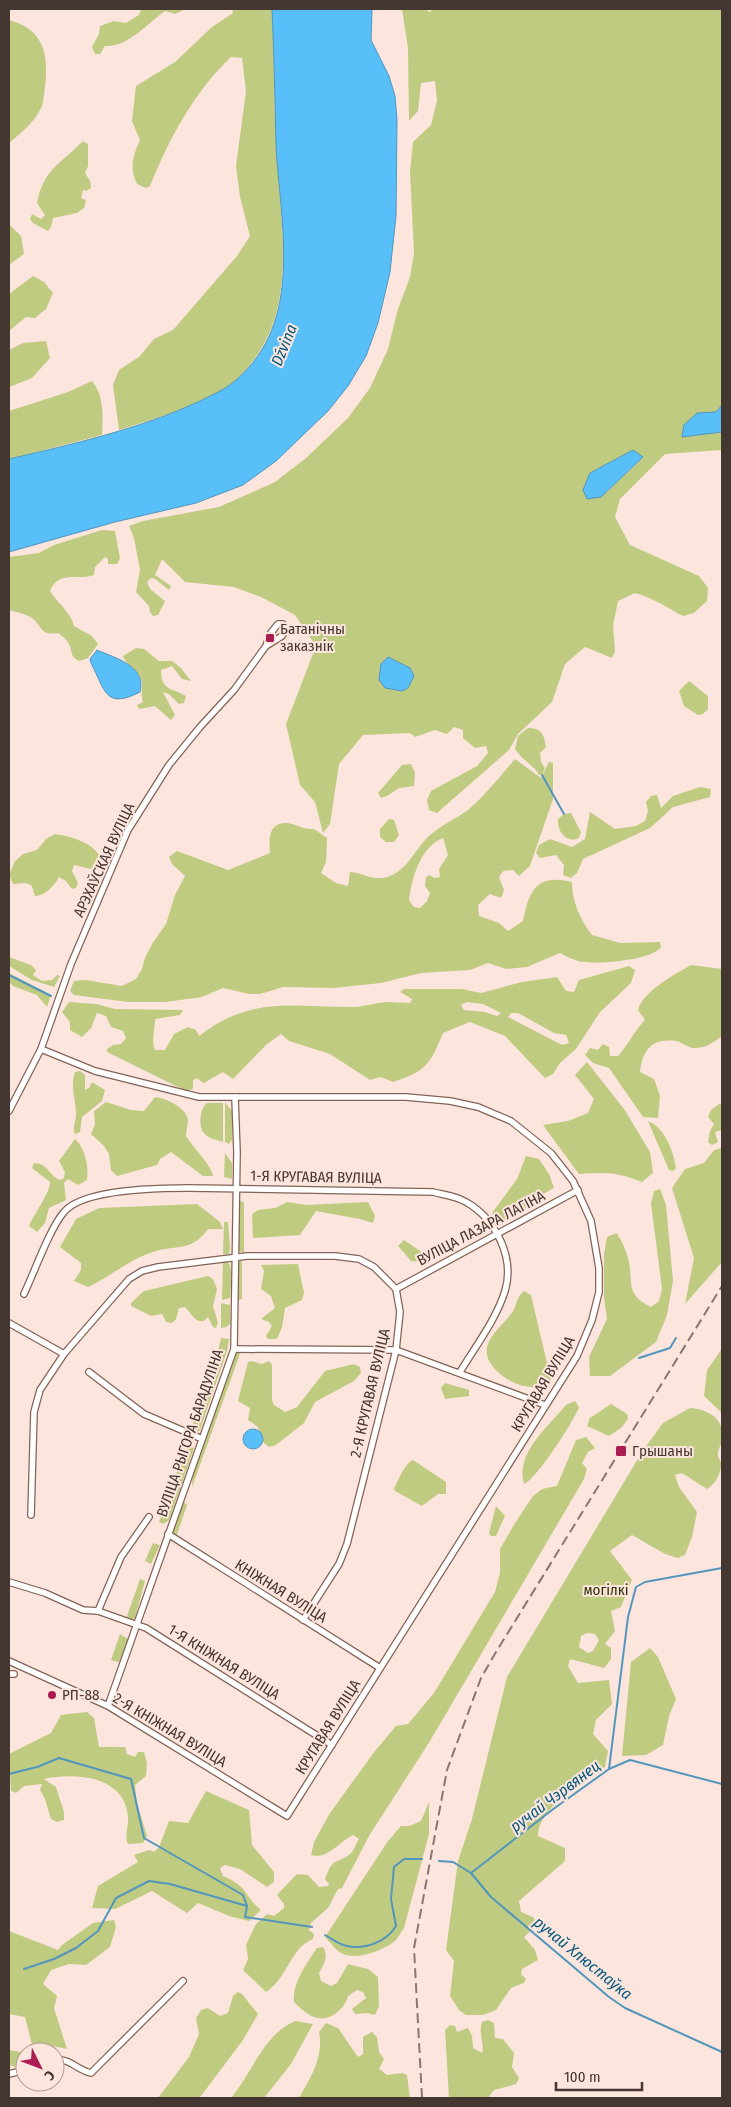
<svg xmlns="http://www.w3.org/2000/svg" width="731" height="2107" viewBox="0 0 731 2107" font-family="'Fira Sans Condensed',sans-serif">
  <rect width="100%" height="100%" fill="#fce5dc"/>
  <g fill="#c0cb82" fill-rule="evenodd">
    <path d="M141 9H186L175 14 165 11C148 23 127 48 105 46L100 54H95L92 47 99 34 100 26 114 21 126 23 139 15Z"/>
    <path d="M232 9H272C274 54 274 100 276 146 280 226 303 317 237 379 210 404 153 419 119 430L113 385 119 370 139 357 154 339 173 330 237 256 250 236 240 197 236 166 246 91 242 58 231 57C194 92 169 139 150 186L146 188 137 184C129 167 133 156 140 140L132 121 136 86 175 62 212 27 233 13Z"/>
    <path d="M402 9H425L430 12 433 9H722V405L716 412 682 436 722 432V450L665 454 620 499 615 517 630 545 699 576 708 588 707 601 694 613 683 616C666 607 653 598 635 593L618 601 613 626 615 651 612 658 585 647 565 664 552 702 518 734 509 750 437 813 429 810 427 800 431 791 477 766 488 753 486 746 475 748 463 738V730L454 727 447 734 435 730 415 737 410 733 363 735 339 764 330 824 323 833 315 802 300 785 286 724 316 646 295 615 261 597 234 587 185 582 162 559 155 575 171 586 169 590 155 579 151 578 147 582 150 589 165 601 158 615 153 616 150 612 149 606 136 592 140 570 134 538 129 526 143 521 219 507 275 482 306 458 348 418 370 388 388 349 398 309 410 277 414 253 410 172 413 142 431 125 437 100 435 81 421 83 418 111 409 121 408 48ZM643 458 601 497 590 473 606 466Z"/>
    <path d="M9 20C44 29 49 55 45 87 44 93 44 100 42 106 35 122 22 132 9 143Z"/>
    <path d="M83 141 88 144V166L85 173 90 181 91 188 86 191 83 190 81 198 86 200 84 208 77 213 53 218 51 227 48 231 33 223 30 219 32 214 41 219 45 215 37 203C44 168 61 164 83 141Z"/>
    <polygon points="9,224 21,236 24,254 9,265"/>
    <polygon points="33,276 44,282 53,293 46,309 35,318 26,317 9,331 9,294"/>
    <polygon points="46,341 50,358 32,378 9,387 9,350 23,343"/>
    <path d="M92 381C104 395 103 417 102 435L9 459V411L68 392Z"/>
    <path d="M102 530 115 531 120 558 117 564H108V559L105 557 95 567 94 575C80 581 59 569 50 591 58 604 71 612 74 626L92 636 98 644 88 658 79 661 73 657C69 643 70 642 58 633 40 636 43 627 32 618 26 614 16 612 9 610V557L39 553 54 545Z"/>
    <path d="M136 648 144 649 159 661H172L181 668 191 681 182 679 172 666 161 670C161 692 174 688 186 696L184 703 179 704 169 694 163 692 175 715 171 720 155 706 139 709 137 705 143 702C140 692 143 689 142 682 139 670 126 666 123 656Z"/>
    <polygon points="689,681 708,696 708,709 703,714 698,715 684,706 679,691"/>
    <path d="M528 728C542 728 544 735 546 747L540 753 541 762 545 768 542 775H539C535 766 522 760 515 749L518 736Z"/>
    <path d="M515 759 541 778 549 762 553 763V799L530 866 519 876 513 870 503 871 499 877 504 890 501 898 490 894 478 905 479 916 499 923 508 931 523 921C529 891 536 873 572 882 572 902 580 919 592 935L620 943 660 942 661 947C651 961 594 965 578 961 572 959 565 956 560 953L527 967 506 969 488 963 470 970 421 973 381 983 334 988 283 987 260 994H249L223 988 202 997 166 1002H128L74 995 70 991 74 981 86 980 122 986 136 979 142 969 145 958 152 944 166 924 175 895 185 876 172 864 169 857 177 851 228 870 270 853C269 840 268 823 286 823 296 823 302 830 314 829L327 838 326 862 321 873 336 883 348 886 350 872C364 873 371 881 387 877 407 871 413 852 427 838 439 826 454 820 468 810 485 796 500 776 515 759ZM443 838 448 855 439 869 440 877 434 878 430 875 426 877 425 886 430 893 427 901 420 908 414 907 409 900C412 878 420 847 443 838Z"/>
    <polygon points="411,764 415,773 414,786 399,788 387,796 381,798 378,793 402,765"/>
    <polygon points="700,787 711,789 710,797 673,807 650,828 583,859 577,873 571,878 563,875 564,865 556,855 540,858 536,853 539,845 550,839 572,847 585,839 590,812 615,829 636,826 645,821 648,811 646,802 651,796 657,795 661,808 673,796"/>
    <path d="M571 813 581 832 579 838C566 844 557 831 558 819L564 814Z"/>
    <polygon points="389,819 394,820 399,835 394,842 386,842 380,837 380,829"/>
    <path d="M55 834C70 836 91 842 99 855L91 869 74 865 72 871 78 883 76 888 72 889 66 881 59 877C54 886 45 896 35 896L32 886 26 883 13 884 9 875 15 861 23 854 37 850 46 839Z"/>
    <polygon points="9,957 31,965 36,970 33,975 42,981 52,980 57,975 60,976 54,987 32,980 9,966"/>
    <path d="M691 965 722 969V1036C713 1043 706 1048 694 1048 688 1048 682 1042 676 1041 652 1038 643 1049 640 1072L654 1079 660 1096 658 1118 643 1117 609 1068 593 1063 585 1055 590 1048 598 1050 603 1044 609 1047 610 1056H618C629 1044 634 1031 645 1020L638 1010C642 992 675 974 691 965Z"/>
    <path d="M629 966 635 970 631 983 600 1012 576 1049 560 1063 553 1074 545 1078 505 1036 470 1022 443 1033C430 1064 427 1071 393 1082L381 1077 370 1080 330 1054 289 1041 281 1034 266 1045 233 1079 223 1072 204 1083 196 1078 193 1081V1089L186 1091 109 1053 106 1050 113 1045 121 1044 126 1038 123 1031 111 1027 106 1016 97 1013 91 1028 82 1037 70 1030V1022L62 1012 69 1002 96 1004 115 1009 183 1010 180 1015 155 1019C155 1030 151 1041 155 1050H165L174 1034 188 1027 196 1030 199 1036C253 994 295 1008 357 1007 364 1006 372 1004 379 1003 389 1001 400 1003 410 1003L412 999 400 992 404 989H462L481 993 522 982 557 977 566 991 574 992 579 980ZM467 1002 483 1004 501 1013 497 1016 485 1012 464 1010 461 1005ZM511 1013H518L554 1033 566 1035 569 1043 562 1045 508 1017Z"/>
    <polygon points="9,973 51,995 47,1007 37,995 13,986 9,982"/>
    <path d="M587 1062 624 1109 650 1152 653 1173 642 1182C618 1172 605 1172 579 1174L543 1125 568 1121 588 1113 594 1099 575 1075Z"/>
    <path d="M80 1071 85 1075V1090L89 1088 92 1082 105 1090 102 1101 82 1117 80 1132 75 1134C72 1127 76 1122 76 1114 76 1098 70 1089 75 1072Z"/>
    <path d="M155 1097C166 1098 187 1108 188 1120 188 1125 186 1131 186 1136 192 1146 212 1166 213 1176H203L171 1152 160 1159 157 1165 117 1176 111 1170 109 1154 104 1146 91 1134 95 1124 94 1111 106 1102 131 1110 144 1111Z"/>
    <path d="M207 1103H223V1142C217 1140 207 1138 204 1133 198 1126 200 1108 207 1103Z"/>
    <polygon points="225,1103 233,1112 232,1140 229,1144 225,1142"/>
    <polygon points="719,1104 722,1104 722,1130 715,1132 718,1142 712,1145 708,1142 710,1131 714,1124 708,1117 711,1110"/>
    <path d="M648 1121C666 1129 673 1151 676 1168L673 1171 669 1170Z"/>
    <path d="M75 1139C85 1148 89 1167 87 1180L78 1185 68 1179 64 1183 66 1200 49 1208 45 1223 37 1232 29 1226C33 1216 51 1191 50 1182L32 1168 34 1163C48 1163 49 1176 60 1180L64 1178 65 1172 59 1161Z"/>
    <polygon points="722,1148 722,1262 685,1304 694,1258 672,1188 685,1169 704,1163 714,1150"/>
    <polygon points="225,1153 232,1163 232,1179 224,1177"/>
    <path d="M526 1156 539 1159 549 1174 554 1188C538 1195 521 1216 505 1220 499 1222 495 1217 492 1213L517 1179Z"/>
    <path d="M660 1189 666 1205 673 1281 667 1315 656 1342 610 1376H590L589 1357 607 1319 604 1298V1254L607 1237 617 1233C621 1241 626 1249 628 1258 634 1281 624 1294 651 1307L659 1301 662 1289 651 1203 654 1191Z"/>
    <polygon points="238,1201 244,1202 244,1253 237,1250"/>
    <polygon points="287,1202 306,1205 368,1202 375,1216 373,1223 360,1219 316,1211 300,1235 253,1238 252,1214 258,1210 275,1208"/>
    <path d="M197 1204 220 1222 223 1229H208C191 1253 176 1244 153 1252 130 1259 110 1277 88 1287L74 1281 81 1270V1263L60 1247 76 1219 99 1208Z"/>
    <polygon points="224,1222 228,1222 230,1248 229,1254 223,1254"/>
    <polygon points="404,1240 426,1255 426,1262 411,1261 398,1246"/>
    <path d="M226 1260C235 1268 230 1287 230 1298L222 1300 223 1261Z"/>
    <polygon points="242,1260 242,1299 238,1300 238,1263"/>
    <polygon points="298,1264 304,1293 302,1300 285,1308 282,1327 277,1339 268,1339 266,1336 272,1326 269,1322 261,1319 275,1308 271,1296 261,1289 264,1271 261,1265"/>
    <path d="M208 1276 213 1279 217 1289 213 1306 218 1323 216 1328 213 1327 208 1317 204 1321C194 1323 191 1312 185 1307L179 1308 176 1319 172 1323 166 1322 162 1314 151 1316 131 1306V1303L144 1291Z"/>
    <path d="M524 1291 531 1295 551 1380 539 1388C535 1387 529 1387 524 1386 508 1383 480 1363 488 1344 492 1333 504 1323 511 1314 517 1306 516 1297 524 1291Z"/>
    <polygon points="221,1303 230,1305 230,1324 226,1327 221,1328"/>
    <polygon points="221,1338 229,1339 227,1351 200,1430 195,1434 190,1432 218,1351"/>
    <polygon points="722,1349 722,1413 704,1396 707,1370"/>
    <polygon points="236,1351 241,1351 192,1487 193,1469"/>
    <polygon points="251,1361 262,1364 269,1361 272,1365 272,1400 274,1405 285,1412 297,1407 325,1371 354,1364 360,1367 361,1373 354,1381 315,1402 304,1423 276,1445 269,1447 263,1442 258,1427 248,1420 250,1408 238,1401 248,1362"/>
    <polygon points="445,1383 469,1390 469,1396 445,1399 441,1388"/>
    <path d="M575 1401 579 1407C574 1421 536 1480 524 1484 515 1453 548 1427 566 1405Z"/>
    <polygon points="611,1404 627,1414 628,1419 621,1428 609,1436 587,1426 590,1418"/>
    <path d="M690 1408C709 1409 726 1420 722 1441 721 1445 717 1451 718 1456 718 1458 721 1461 721 1463 722 1472 715 1485 707 1489L682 1473 675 1475 679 1487 697 1512 692 1537 685 1555 678 1558 665 1554 632 1535 610 1551 632 1580 621 1607 611 1611 615 1631 605 1644 611 1648V1659L604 1668 570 1659 568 1666 578 1683 609 1680 612 1704 596 1720 593 1734 608 1751 605 1767C583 1783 538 1807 538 1836L565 1848V1861L519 1901 521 1912 533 1917 537 1925 524 1937 535 1950 538 1960 522 1969 521 1974 526 1979 524 1983 511 1988 496 2010 483 2015H466L459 2010 450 1996 454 1961 446 1950 458 1861 472 1819 507 1677 642 1452 663 1423ZM587 1633 595 1634 599 1640 593 1651 588 1653 579 1647 581 1636Z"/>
    <path d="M586 1437 595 1448 588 1452 582 1463 587 1469 584 1479 430 1741 369 1836 342 1888 338 1889 328 1908 311 1923 309 1930 314 1934 313 1939C290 1948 288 1978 266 1992L243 1970 248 1959 246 1945 256 1924 267 1914 274 1916 284 1908V1904L277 1895 297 1874 308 1875 319 1887 328 1886 329 1884 325 1879C333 1856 336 1865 350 1854 354 1851 356 1843 359 1839L353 1835C339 1842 327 1860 311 1855L314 1842 330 1813 375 1751 396 1726 408 1724 434 1693 495 1592 500 1573V1549L515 1523 533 1496 542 1489 557 1486 576 1440Z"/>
    <polygon points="186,1446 194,1448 169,1520 163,1524 159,1522"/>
    <path d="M413 1460 446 1482V1494H438L422 1506 395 1491 394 1488C399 1480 404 1464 413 1460Z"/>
    <polygon points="184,1502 187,1505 176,1537 172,1530"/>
    <polygon points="496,1506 505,1516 496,1536 491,1536 489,1533"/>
    <polygon points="153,1543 160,1545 151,1564 145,1561"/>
    <polygon points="140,1579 145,1581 135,1618 130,1620 126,1619"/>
    <polygon points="120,1634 128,1639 120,1661 117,1662 111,1660"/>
    <polygon points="650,1648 658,1657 676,1699 669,1716 663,1745 646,1755 622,1756 631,1662"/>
    <path d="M87 1712 94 1718 99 1747H125L127 1754 135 1757 138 1752H144L147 1763 146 1776 135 1785 137 1804 147 1836 143 1843 128 1844C124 1836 129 1827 128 1817 125 1776 76 1772 44 1779L56 1787 64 1812V1820L57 1822 51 1819C47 1808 47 1800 40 1790L42 1784 24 1786 16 1793 11 1791 9 1754 51 1733 61 1715Z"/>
    <path d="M206 1791 249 1810 252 1845 274 1872V1882L267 1887 240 1869 225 1865 220 1868 223 1876C249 1887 243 1895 261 1910L249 1921 229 1916 198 1903 187 1913 152 1891 115 1909 92 1908 98 1886 138 1862 134 1855 149 1850 154 1852 159 1847 169 1821 188 1823Z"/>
    <path d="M429 1802V1834L404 1928C401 1932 398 1938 395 1941 384 1950 360 1959 346 1955 337 1953 331 1943 325 1937L388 1841 401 1826H409L421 1821Z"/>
    <polygon points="114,1920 116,1927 110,1947 86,1965 69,1964 51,1970 43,1984 57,1996 54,2008 67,2049 52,2046 33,2049 25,2017 9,2014 9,1931 58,1950 62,1945 93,1923"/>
    <path d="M323 1947C329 1957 324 1964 319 1973L321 1981 331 1986 337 1983 348 1964 368 1969 378 1977 379 2006 375 2015 367 2013 355 2014 352 2009 366 1998 363 1992 357 1990 348 1996C345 2009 329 2023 314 2017 306 2014 299 2007 294 2002 292 1983 307 1963 317 1948Z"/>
    <polygon points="238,1992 242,1994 258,2014 243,2040 201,2096 199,2098 158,2098 189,2057 199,2034 196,2018 201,2010 208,2008 220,2016 228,2013 233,1996"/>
    <path d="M488 2020 494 2023 495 2038 503 2039 514 2053 512 2067 519 2078 516 2084 494 2090 488 2098H449L445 2030 450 2025 455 2026 457 2032 468 2028 472 2036 473 2048 482 2053C485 2044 478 2034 482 2022Z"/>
    <path d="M295 2021 313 2024 291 2064 264 2098H231C252 2073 263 2035 295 2021Z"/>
    <path d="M326 2023 338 2028 358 2057 363 2054V2037L372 2032 377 2037 379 2052 384 2059 379 2069 387 2075 402 2073 407 2075 410 2098H299C311 2077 324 2057 319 2032Z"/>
    <polygon points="9,2050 22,2052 25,2060 18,2068 9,2065"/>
  </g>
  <g fill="#58bff9" stroke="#5296bd">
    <path d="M272 9H372L371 40 389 76 395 96 397 120 396 216 390 272 378 323 366 356 348 386 328 411 276 461 243 485 196 503 115 522 9 552V459C73 444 140 429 200 401 212 395 226 389 236 380 305 321 280 223 276 145 275 99 274 54 272 9Z"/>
    <polygon points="722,405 722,432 682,437 684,425 697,413 716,412"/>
    <polygon points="633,450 643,457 601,497 587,499 583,490 590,473"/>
    <path d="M97 650C115 658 147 666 140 692 105 710 105 690 91 663L90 659Z"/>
    <polygon points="388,657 410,668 414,676 408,688 402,691 385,688 379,680 381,664"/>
    <circle cx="253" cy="1439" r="10"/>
  </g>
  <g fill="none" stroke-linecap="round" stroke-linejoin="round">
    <g stroke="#5296bd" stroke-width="2">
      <polyline points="542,775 564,814"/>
      <polyline points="9,975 51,996"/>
      <polyline points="639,1358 670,1348 676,1338"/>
      <polyline points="609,1769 628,1617 636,1587 645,1582 722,1568"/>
      <polyline points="9,1774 37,1767 59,1758 131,1779 144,1838 243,1895 247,1906 245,1917 312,1927"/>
      <polyline points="439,1861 453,1862 471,1873 552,1810 609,1769 630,1760 722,1784"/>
      <polyline points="471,1873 491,1897 609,1997 625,2008 722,2052"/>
      <path d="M325 1935C332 1939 340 1945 347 1946 366 1950 387 1941 396 1926L391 1899 394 1867 404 1859H422"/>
      <polyline points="24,1969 54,1959 76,1948 98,1931 116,1898 149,1881 170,1884 247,1906"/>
    </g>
    <defs>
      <g id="street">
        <polyline points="9,1111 41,1049 71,964 128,830 169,765 200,727 234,690 266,646 282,636 286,629 283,624 278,624 270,634 266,646"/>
        <polyline points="396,1289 578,1190"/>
        <path d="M24 1294C34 1273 50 1228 64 1212 83 1189 159 1188 189 1188L433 1192C444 1195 456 1196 466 1202 496 1219 515 1258 505 1291 496 1320 475 1347 460 1372"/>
        <polyline points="9,1323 64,1354"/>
        <polyline points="234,1349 396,1350 545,1405"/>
        <polyline points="89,1372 144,1414 200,1438"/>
        <polyline points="31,1515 34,1412 40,1390 64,1354 129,1279 142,1271 158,1267 247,1256 335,1256 359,1259 374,1267 396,1289 400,1312 396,1350 347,1544 339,1564 303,1620"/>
        <polyline points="168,1534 380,1668"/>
        <polyline points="9,1582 45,1593 83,1610 98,1611 146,1628 332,1745"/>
        <polyline points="98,1611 121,1557 149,1517"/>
        <polyline points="9,1661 108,1706 287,1816 577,1356 592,1320 599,1292 599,1268 591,1221 573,1181 551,1153 511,1121 478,1107 450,1101 406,1097 199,1097 95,1071 41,1049"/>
        <polyline points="9,1674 14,1674"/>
        <polyline points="108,1706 234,1349 237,1152 235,1097"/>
        <path d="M55 2060C70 2058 77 2070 91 2073L183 1981"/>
        <polyline points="9,2074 25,2070"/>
      </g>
    </defs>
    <use href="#street" stroke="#836356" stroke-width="8"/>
    <use href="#street" stroke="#fff" stroke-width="5.5"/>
    <polyline stroke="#887770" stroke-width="2" stroke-dasharray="10 5" stroke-linecap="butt" points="422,2098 414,1948 447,1770 481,1678 496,1652 722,1286"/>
  </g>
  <g fill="#ac1c54" stroke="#fce5dc" stroke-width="2">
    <rect x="265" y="633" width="10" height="10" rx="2.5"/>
    <rect x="615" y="1445" width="12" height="12" rx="2.5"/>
    <circle cx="52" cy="1695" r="5"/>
  </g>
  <g text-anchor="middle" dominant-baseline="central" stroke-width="4" stroke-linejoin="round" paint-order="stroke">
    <g font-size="15" fill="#443630" stroke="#fce5dc" text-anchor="start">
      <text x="280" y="629">Батанічны<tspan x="280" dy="17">заказнік</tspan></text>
      <text x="632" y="1451">Грышаны</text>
      <text x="62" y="1695">РП-88</text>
    </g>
    <g font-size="15" fill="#443630" stroke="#fce5dc">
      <text transform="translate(104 860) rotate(-65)">АРЭХАЎСКАЯ ВУЛІЦА</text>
      <text transform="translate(316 1177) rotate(1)">1-Я КРУГАВАЯ ВУЛІЦА</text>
      <text transform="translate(481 1228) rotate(-28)">ВУЛІЦА ЛАЗАРА ЛАГІНА</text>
      <text transform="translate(543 1384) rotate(-59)">КРУГАВАЯ ВУЛІЦА</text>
      <text transform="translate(370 1393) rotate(-77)">2-Я КРУГАВАЯ ВУЛІЦА</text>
      <text transform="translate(190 1433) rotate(-71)">ВУЛІЦА РЫГОРА БАРАДУЛІНА</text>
      <text transform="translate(281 1591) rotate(32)">КНІЖНАЯ ВУЛІЦА</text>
      <text transform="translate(224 1662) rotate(32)">1-Я КНІЖНАЯ ВУЛІЦА</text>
      <text transform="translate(328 1727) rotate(-58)">КРУГАВАЯ ВУЛІЦА</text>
      <text transform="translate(170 1730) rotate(31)">2-Я КНІЖНАЯ ВУЛІЦА</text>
    </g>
    <g font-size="15" fill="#2e3206" stroke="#fce5dc">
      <text x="606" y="1590">могілкі</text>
    </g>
    <g font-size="16" font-style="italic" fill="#04597f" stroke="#fce5dc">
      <text transform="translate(284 345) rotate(-68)">Dźvina</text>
      <text transform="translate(555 1796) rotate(-37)">ручай Чэрвянец</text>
      <text transform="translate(583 1958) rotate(39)">ручай Хлюстаўка</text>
    </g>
  </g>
  <rect width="731" height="2107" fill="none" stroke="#443630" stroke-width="20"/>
  <g transform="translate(40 2067) rotate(132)"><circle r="24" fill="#fce5dc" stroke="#b29f97"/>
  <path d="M0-4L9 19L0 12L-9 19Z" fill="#ac1c54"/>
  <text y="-8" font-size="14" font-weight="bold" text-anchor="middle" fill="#443630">С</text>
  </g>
  <path d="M556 2082v8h86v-8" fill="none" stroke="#443630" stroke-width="2.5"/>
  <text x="564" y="2082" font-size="15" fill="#443630" stroke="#fce5dc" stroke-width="4" paint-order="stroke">100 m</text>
</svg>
